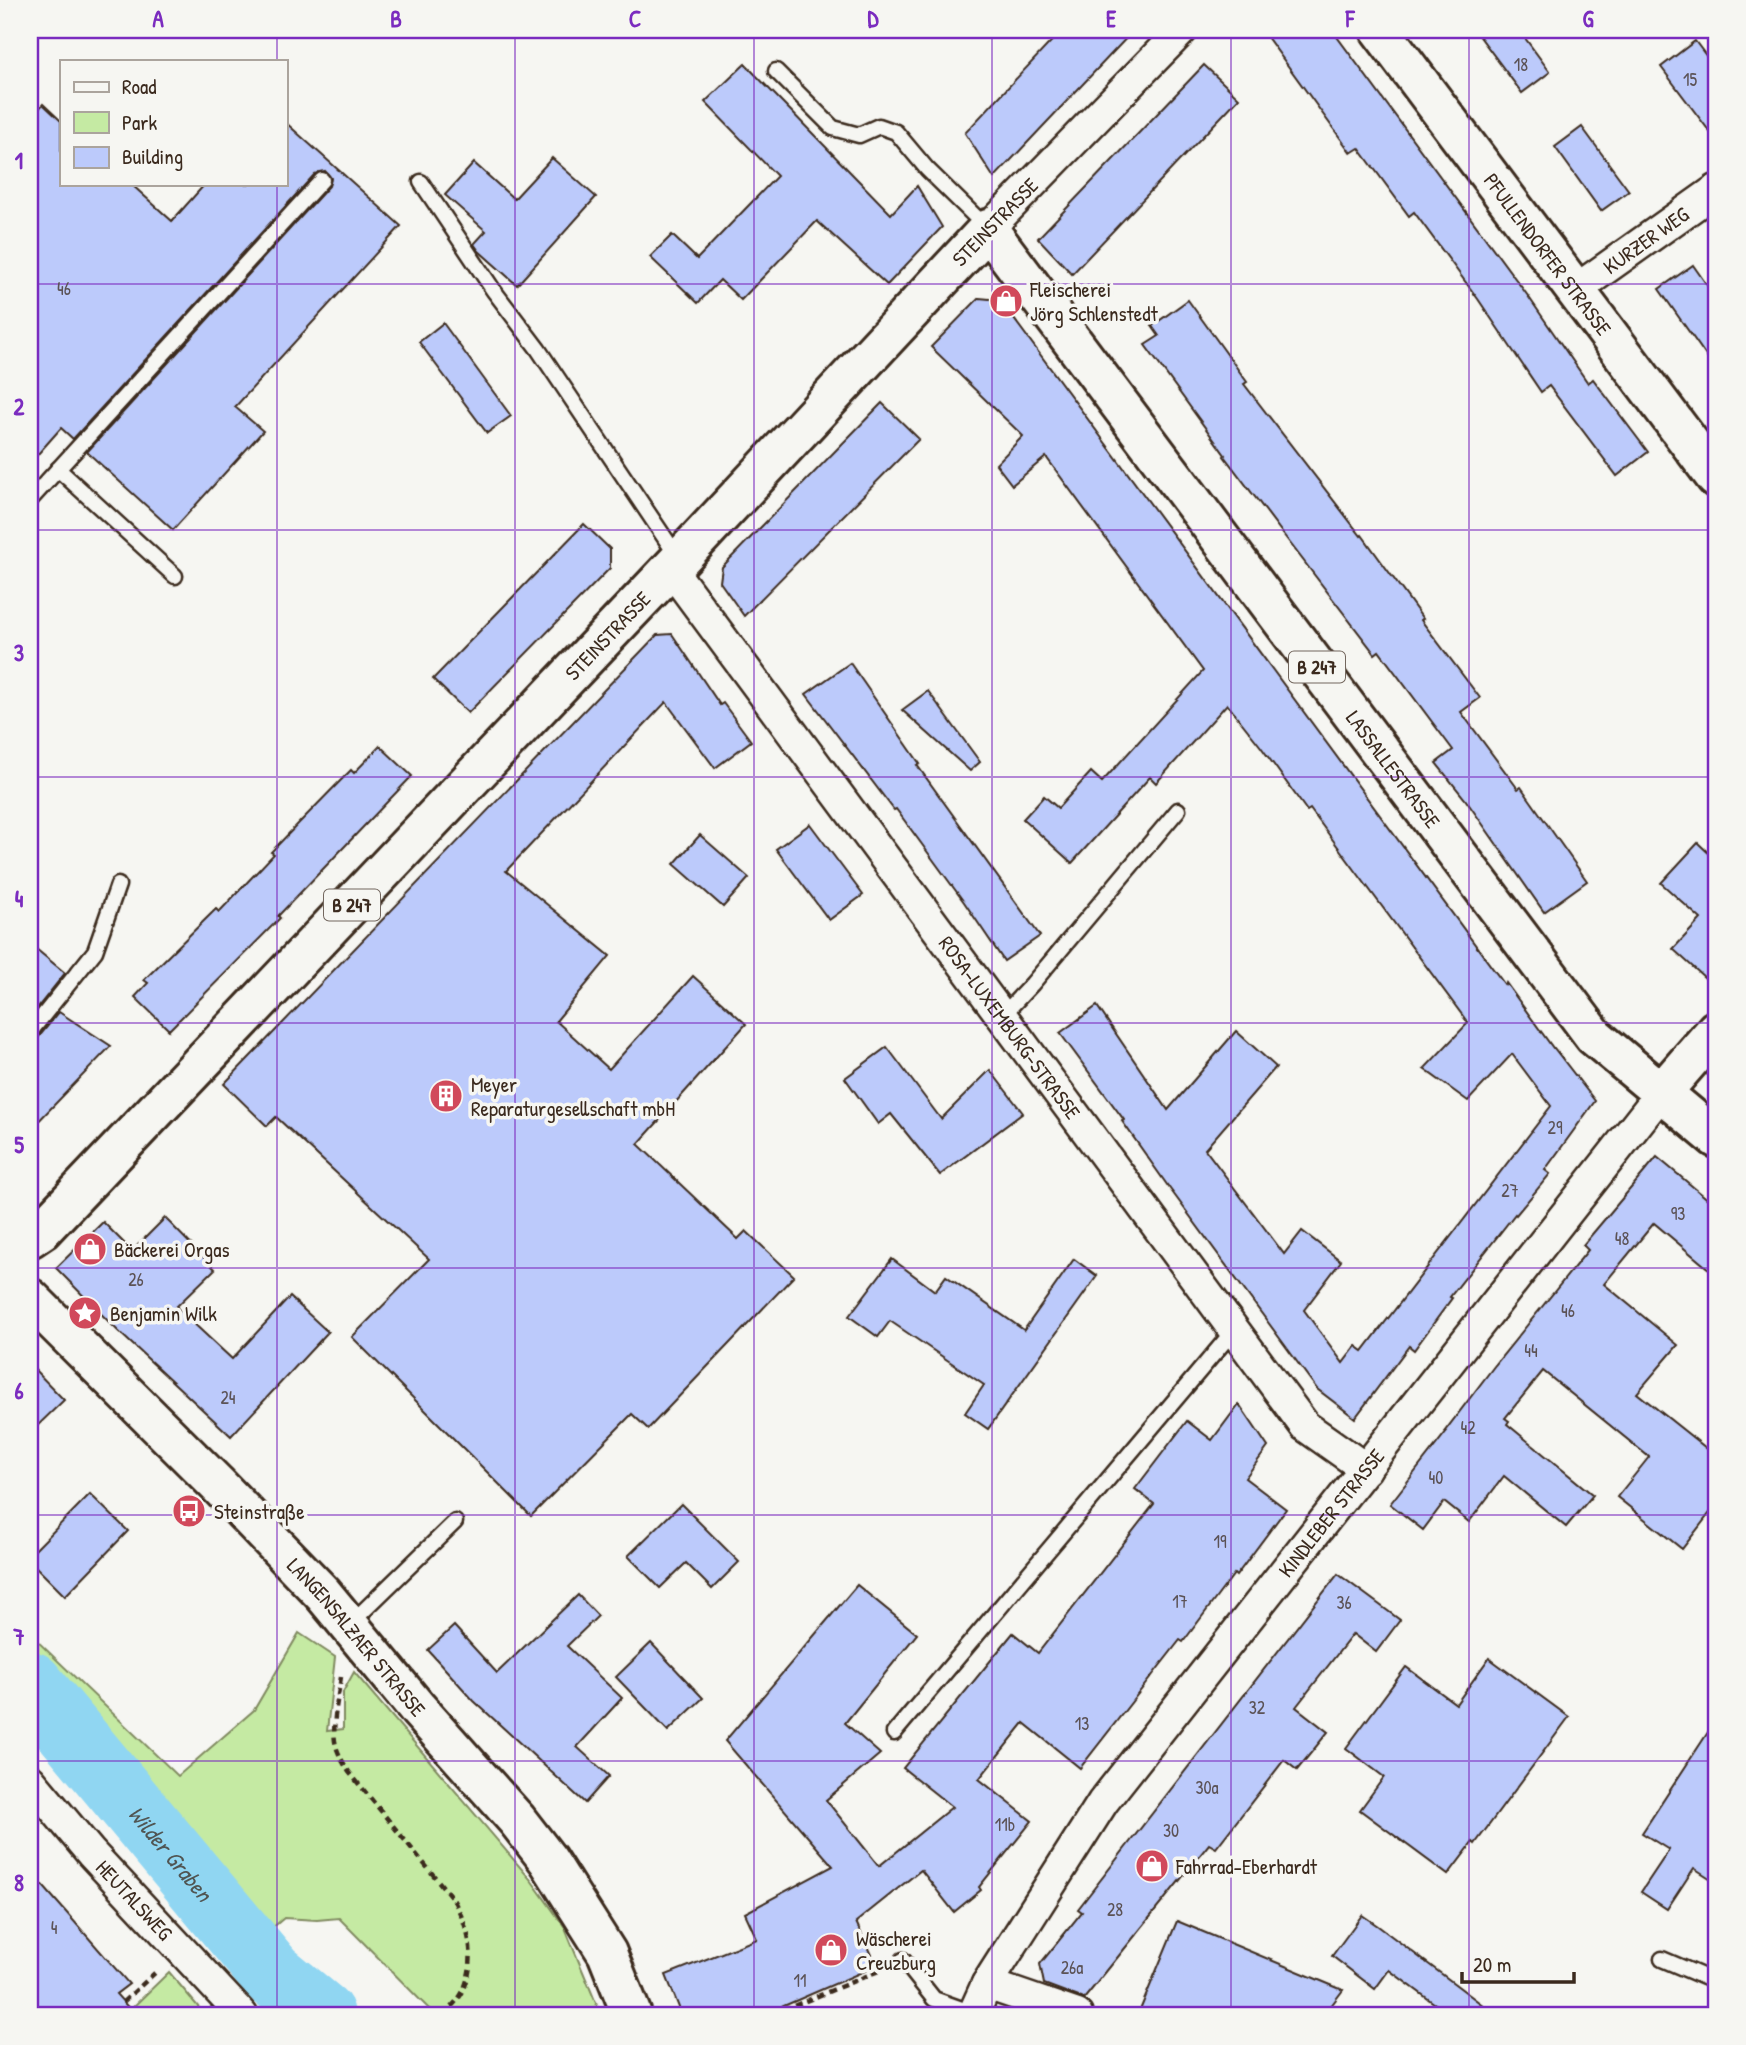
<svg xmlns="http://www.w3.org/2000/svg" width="1746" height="2045" viewBox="0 0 1746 2045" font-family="'Patrick Hand',sans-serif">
  <rect width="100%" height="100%" fill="#f6f6f2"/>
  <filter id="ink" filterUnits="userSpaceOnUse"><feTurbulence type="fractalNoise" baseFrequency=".0143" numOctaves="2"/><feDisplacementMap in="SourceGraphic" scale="14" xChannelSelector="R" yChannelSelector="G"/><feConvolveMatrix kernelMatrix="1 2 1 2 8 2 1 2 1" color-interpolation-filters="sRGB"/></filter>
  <g filter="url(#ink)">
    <g fill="#c5eaa3" stroke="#808a60" stroke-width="2">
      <polygon points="299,1633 335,1657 327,1731 343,1729 343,1692 354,1672 531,1880 564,1926 601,2015 435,2015 339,1918 317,1920 284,1918 232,1962 30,1729 30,1634 178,1776 254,1710"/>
      <polygon points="169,1972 205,2015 142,2015 134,2006"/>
    </g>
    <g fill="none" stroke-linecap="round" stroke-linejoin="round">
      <path stroke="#90d6f2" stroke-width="66" id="s1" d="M30 1684 271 1973 322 2015"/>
    </g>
    <g fill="#bccafb" stroke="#3b2a1e" stroke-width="2">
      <polygon points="1062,30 1134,30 994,178 965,133"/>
      <polygon points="1262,30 1332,30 1528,296 1588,383 1593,379 1648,452 1617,476 1549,386 1541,392 1478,299 1414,212 1409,216 1359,148 1351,153"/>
      <polygon points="1475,30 1519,30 1550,72 1522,93"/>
      <polygon points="1695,41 1716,69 1716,140 1661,67"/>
      <polygon points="745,64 891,214 917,186 942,227 887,285 817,221 741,300 720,280 698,303 650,257 672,235 697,259 777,176 705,102"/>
      <polygon points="1204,65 1239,98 1072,274 1038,238"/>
      <polygon points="43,104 61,121 61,184 131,184 172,221 205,184 285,184 285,122 401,226 235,407 263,431 173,530 87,452 329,186 331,178 325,171 315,174 73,439 61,428 30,463 30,119"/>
      <polygon points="1582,127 1629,191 1601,211 1555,147"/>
      <polygon points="552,158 596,197 517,285 479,251 474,244 486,231 445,195 474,163 514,199"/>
      <polygon points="1693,265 1716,298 1716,370 1659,289"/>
      <polygon points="979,298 1000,300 1505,985 1506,983 1553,1048 1554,1048 1595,1101 1545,1170 1550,1174 1516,1215 1515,1214 1450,1297 1452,1298 1414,1350 1409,1346 1355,1418 1317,1389 1170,1189 1122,1121 1124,1120 1060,1033 1097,1006 1168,1110 1236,1031 1276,1067 1205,1149 1284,1254 1302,1231 1341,1261 1304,1310 1343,1363 1356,1346 1363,1351 1551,1106 1512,1054 1468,1101 1424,1069 1468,1023 1310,809 1307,811 1261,747 1227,704 1156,783 1150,777 1072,863 1023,819 1044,796 1058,808 1091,772 1102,782 1203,671 1046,457 1012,485 996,464 1023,436 931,347"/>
      <polygon points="1188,300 1247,382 1244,384 1361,536 1362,535 1423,619 1421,620 1480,698 1461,712 1518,789 1521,787 1587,881 1544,912 1465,799 1436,763 1453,750 1379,651 1375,654 1286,538 1224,456 1225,455 1145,345 1159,336 1152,326"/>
      <polygon points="443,323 511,416 487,433 419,342"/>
      <polygon points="882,403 919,439 744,616 720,582 722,567"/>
      <polygon points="584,524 610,549 610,568 468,713 433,679"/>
      <polygon points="672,634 720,705 723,703 751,741 715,768 666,702 506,871 610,956 556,1021 609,1069 693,976 746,1024 638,1144 738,1239 746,1231 794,1276 648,1429 632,1414 531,1516 352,1337 429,1259 276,1117 267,1126 224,1084 657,635"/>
      <polygon points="850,663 920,764 917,765 1040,936 1004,961 964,902 896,809 894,810 806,694"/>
      <polygon points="928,691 980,762 970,771 902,710"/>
      <polygon points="380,746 412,776 278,916 280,918 169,1030 135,997 148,983 144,980 216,909 219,912 274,854 271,852 299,823 351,770 354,773"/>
      <polygon points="810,824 863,895 829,920 776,849"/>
      <polygon points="700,835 749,878 723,907 674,864"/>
      <polygon points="1698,843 1716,860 1716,988 1673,949 1701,919 1661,883"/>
      <polygon points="30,944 65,973 30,1017"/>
      <polygon points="59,1012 111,1046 30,1130 30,1041 38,1038"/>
      <polygon points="887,1047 941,1119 990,1070 1023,1113 940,1175 891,1114 878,1124 845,1078"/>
      <polygon points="1657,1157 1716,1206 1716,1275 1654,1223 1604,1284 1678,1345 1637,1393 1716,1456 1716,1505 1682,1549 1617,1497 1649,1457 1543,1371 1505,1418 1509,1421 1507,1424 1593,1495 1566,1527 1504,1476 1469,1522 1444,1502 1423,1530 1390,1504 1446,1432 1445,1431 1495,1365 1588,1250 1583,1245"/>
      <polygon points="165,1218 215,1269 176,1307 232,1359 290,1297 328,1332 231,1436 118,1331 56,1268 103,1222 132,1251"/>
      <polygon points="892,1259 935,1291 946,1276 1024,1330 1074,1259 1097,1276 988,1429 965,1413 984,1385 890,1321 878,1337 849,1316"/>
      <polygon points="30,1365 64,1400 30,1433"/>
      <polygon points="1239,1404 1268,1447 1245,1478 1286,1509 1236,1576 1234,1574 1183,1642 1180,1640 1080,1768 1024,1723 979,1779 1032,1821 979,1887 981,1890 954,1912 921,1870 856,1922 876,1966 763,2015 682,2015 666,1975 757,1939 745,1913 833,1866 725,1741 857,1585 917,1634 845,1723 880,1754 826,1800 879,1866 952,1807 903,1768 1013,1633 1038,1653 1154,1504 1135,1489 1187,1421 1212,1440"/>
      <polygon points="90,1494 128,1531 65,1596 30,1561 30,1555"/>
      <polygon points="681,1504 739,1562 712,1589 686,1563 660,1588 628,1556"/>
      <polygon points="1338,1574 1400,1620 1376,1652 1353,1634 1296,1707 1328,1732 1297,1770 1284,1760 1216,1848 1209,1844 1084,1999 1044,1984 1040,1964 1082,1912 1078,1909"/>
      <polygon points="578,1595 598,1616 567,1646 622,1698 577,1747 609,1776 585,1803 474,1701 428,1650 454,1626 497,1673"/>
      <polygon points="651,1643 703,1698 668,1731 616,1677"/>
      <polygon points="1489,1658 1569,1717 1475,1844 1473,1842 1448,1875 1360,1810 1384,1777 1346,1748 1406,1667 1456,1704"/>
      <polygon points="1716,1720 1716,1882 1694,1868 1667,1909 1641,1892 1669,1850 1642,1833"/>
      <polygon points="30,1871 129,1984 116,1994 135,2015 30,2015"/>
      <polygon points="1362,1915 1378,1926 1496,2015 1450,2015 1389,1970 1375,1989 1332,1956"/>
      <polygon points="1177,1921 1343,1990 1324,2015 1138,2015"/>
    </g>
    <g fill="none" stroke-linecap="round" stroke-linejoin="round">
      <defs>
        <g id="lane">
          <polyline points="776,71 833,128 859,135 879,126 896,132 927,169 987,228"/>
          <polyline points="421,182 494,291 538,349 679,559"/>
          <polyline points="58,469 175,576"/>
          <polyline points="30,500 322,180"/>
          <polyline points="1002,1016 1032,984 1178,810"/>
          <polyline points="30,1032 95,951 118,885"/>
          <polyline points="350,1624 455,1522"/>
          <polyline points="894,1733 1234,1330"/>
          <polyline points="1662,1959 1716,1982"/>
          <polyline points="903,1960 934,1999 973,2013"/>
        </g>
        <g id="street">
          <polyline points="988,229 1182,30"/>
          <path id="s2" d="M1574 291 1716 190"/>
          <path id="s3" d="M671 569 1305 1426 1366 1469"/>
          <path id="s4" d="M30 1780 91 1853 242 2015"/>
          <polyline points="987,1984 1077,2015"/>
          <path id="s5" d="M973 2015 987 1984 1103 1802 1662 1092"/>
        </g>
        <g id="secondary">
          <path id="s6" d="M30 1298 218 1485 323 1594 418 1709 517 1820 548 1860 607 1953 632 2015"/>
        </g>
        <g id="primary">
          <path id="s7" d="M1380 30 1716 478"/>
          <polyline points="1662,1092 1716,1030"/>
          <path id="s8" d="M30 1238 42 1230 679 560 988 229 1594 1036 1716 1138"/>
        </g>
      </defs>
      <use href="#lane" stroke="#3b2a1e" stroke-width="19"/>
      <use href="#street" stroke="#3b2a1e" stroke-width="35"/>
      <use href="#secondary" stroke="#3b2a1e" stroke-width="44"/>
      <use href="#primary" stroke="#3b2a1e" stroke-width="44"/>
      <g stroke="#3b2a1e" stroke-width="4.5" stroke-dasharray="7 5" stroke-linecap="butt">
        <path d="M341 1677C338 1697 331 1727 336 1746 339 1756 344 1764 349 1772L453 1899C469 1929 477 1956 464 1989 460 1999 450 2008 443 2015"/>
        <polyline points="123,2002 157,1971"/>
        <polyline points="772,2015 881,1970"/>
      </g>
      <use href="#lane" stroke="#f6f6f2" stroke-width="14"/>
      <use href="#street" stroke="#f6f6f2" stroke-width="30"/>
      <use href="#secondary" stroke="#f6f6f2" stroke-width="38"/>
      <use href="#primary" stroke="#f6f6f2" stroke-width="38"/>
    </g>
  </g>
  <path fill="none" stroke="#7b2cbf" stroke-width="2" stroke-opacity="0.55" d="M277 30V61M515 30V2015M754 30V2015M992 30V2015M1231 30V2015M1469 30V2015M277 184V2015M30 284H1716M30 530H1716M30 777H1716M30 1023H1716M30 1268H1716M30 1515H1716M30 1761H1716"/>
  <defs>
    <symbol id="shop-disc" viewBox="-11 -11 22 22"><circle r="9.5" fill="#d1495b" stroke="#f6f6f2"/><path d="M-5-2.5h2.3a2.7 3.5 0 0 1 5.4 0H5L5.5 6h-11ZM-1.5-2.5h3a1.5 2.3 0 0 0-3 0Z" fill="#fff"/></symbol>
    <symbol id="building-disc" viewBox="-11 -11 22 22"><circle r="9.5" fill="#d1495b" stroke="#f6f6f2"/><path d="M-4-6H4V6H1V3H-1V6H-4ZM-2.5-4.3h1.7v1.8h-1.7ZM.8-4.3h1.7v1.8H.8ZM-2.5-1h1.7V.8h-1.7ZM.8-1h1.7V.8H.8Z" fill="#fff"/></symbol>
    <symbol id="sight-disc" viewBox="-11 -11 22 22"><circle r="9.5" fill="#d1495b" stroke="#f6f6f2"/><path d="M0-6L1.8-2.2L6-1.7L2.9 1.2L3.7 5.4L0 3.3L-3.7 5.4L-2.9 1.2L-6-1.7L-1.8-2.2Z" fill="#fff"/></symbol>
    <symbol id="bus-disc" viewBox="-11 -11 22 22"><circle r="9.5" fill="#d1495b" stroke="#f6f6f2"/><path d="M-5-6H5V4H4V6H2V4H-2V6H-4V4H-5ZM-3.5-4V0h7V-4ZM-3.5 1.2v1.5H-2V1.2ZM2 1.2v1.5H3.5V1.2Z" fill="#fff"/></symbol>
  </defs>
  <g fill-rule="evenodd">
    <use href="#shop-disc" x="987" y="282" width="38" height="38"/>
    <use href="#building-disc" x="427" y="1077" width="38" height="38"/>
    <use href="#shop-disc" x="71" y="1230" width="38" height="38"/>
    <use href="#sight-disc" x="66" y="1294" width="38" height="38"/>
    <use href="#bus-disc" x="170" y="1492" width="38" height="38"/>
    <use href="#shop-disc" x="1133" y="1847" width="38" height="38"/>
    <use href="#shop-disc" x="812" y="1931" width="38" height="38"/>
  </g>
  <g text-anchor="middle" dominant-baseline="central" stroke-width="7" stroke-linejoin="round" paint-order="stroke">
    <g font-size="18" fill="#5b5255">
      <text x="1521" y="64">18</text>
      <text x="1690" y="79">15</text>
      <text x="64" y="288">46</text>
      <text x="1555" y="1127">29</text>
      <text x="1510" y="1190">27</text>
      <text x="1678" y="1213">93</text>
      <text x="1622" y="1238">48</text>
      <text x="136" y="1279">26</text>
      <text x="1568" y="1310">46</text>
      <text x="1531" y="1350">44</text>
      <text x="228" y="1397">24</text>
      <text x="1468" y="1427">42</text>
      <text x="1436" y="1477">40</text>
      <text x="1220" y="1541">19</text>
      <text x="1180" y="1601">17</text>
      <text x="1344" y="1602">36</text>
      <text x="1257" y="1707">32</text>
      <text x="1082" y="1723">13</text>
      <text x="1207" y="1787">30a</text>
      <text x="1005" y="1824">11b</text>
      <text x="1171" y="1830">30</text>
      <text x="1115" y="1909">28</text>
      <text x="54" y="1927">4</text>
      <text x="1072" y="1967">26a</text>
      <text x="800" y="1980">11</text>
    </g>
    <g fill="#f6f6f2" stroke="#73675e" stroke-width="2">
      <rect x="1289" y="651.5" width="56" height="31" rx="5"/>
      <rect x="324" y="889.5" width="56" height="31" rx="5"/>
    </g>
    <g font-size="19" font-weight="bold" fill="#3b2a1e">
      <text x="1317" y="667">B 247</text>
      <text x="352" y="905">B 247</text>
    </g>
    <g font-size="21" fill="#3b2a1e" stroke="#f6f6f2">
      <text transform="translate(995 222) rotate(-46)">STEINSTRASSE</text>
      <text stroke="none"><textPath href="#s2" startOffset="88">KURZER WEG</textPath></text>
      <text stroke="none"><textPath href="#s7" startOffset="280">PFULLENDORFER STRASSE</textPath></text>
      <text stroke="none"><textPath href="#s8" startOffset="835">STEINSTRASSE</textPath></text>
      <text stroke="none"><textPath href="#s8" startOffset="2067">LASSALLESTRASSE</textPath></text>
      <text stroke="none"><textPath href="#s3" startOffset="570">ROSA-LUXEMBURG-STRASSE</textPath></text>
      <text stroke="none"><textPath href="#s5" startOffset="618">KINDLEBER STRASSE</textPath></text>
      <text stroke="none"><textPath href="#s6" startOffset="471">LANGENSALZAER STRASSE</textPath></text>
      <text stroke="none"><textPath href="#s4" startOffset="159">HEUTALSWEG</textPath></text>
    </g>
    <g font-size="21" fill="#3b2a1e" stroke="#f6f6f2" text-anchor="start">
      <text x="1030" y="289">Fleischerei<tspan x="1030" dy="24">Jörg Schlenstedt</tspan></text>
      <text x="471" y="1084">Meyer<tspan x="471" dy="24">Reparaturgesellschaft mbH</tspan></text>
      <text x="114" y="1249">Bäckerei Orgas</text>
      <text x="110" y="1313">Benjamin Wilk</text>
      <text x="214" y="1511">Steinstraße</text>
      <text x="1176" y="1866">Fahrrad-Eberhardt</text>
      <text x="856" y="1938">Wäscherei<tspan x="856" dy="24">Creuzburg</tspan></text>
    </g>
    <g font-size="23" font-style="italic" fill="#505553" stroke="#f6f6f2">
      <text stroke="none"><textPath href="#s1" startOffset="220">Wilder Graben</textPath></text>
    </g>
  </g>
  <rect width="1746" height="2045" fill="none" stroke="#f6f6f2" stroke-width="77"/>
  <rect x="60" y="60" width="228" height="126" fill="#f6f6f2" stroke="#aba49d" stroke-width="2"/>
  <rect x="74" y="82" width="35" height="10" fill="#f6f6f2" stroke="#aba49d" stroke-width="2"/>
  <text x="122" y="94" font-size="21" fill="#3b2a1e">Road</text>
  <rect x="74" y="112" width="35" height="21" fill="#c5eaa3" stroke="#aba49d" stroke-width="2"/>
  <text x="122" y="130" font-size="21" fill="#3b2a1e">Park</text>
  <rect x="74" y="147" width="35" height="21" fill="#bccafb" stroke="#aba49d" stroke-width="2"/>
  <text x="122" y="164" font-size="21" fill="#3b2a1e">Building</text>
  <path d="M1462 1972v10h112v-10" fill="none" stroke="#3b2a1e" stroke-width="3.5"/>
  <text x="1473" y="1972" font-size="21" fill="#3b2a1e" stroke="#f6f6f2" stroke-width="5" paint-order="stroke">20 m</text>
  <rect x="38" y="38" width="1670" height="1969" fill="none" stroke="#7b2cbf" stroke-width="2.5"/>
  <g font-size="23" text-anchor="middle" font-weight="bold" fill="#7b2cbf">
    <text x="158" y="27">A</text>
    <text x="396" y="27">B</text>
    <text x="635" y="27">C</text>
    <text x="873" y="27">D</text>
    <text x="1111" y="27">E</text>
    <text x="1350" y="27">F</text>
    <text x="1588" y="27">G</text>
    <text x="19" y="169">1</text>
    <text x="19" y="415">2</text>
    <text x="19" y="661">3</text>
    <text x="19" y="907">4</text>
    <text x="19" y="1153">5</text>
    <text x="19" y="1399">6</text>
    <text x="19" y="1645">7</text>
    <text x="19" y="1891">8</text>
  </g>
</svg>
